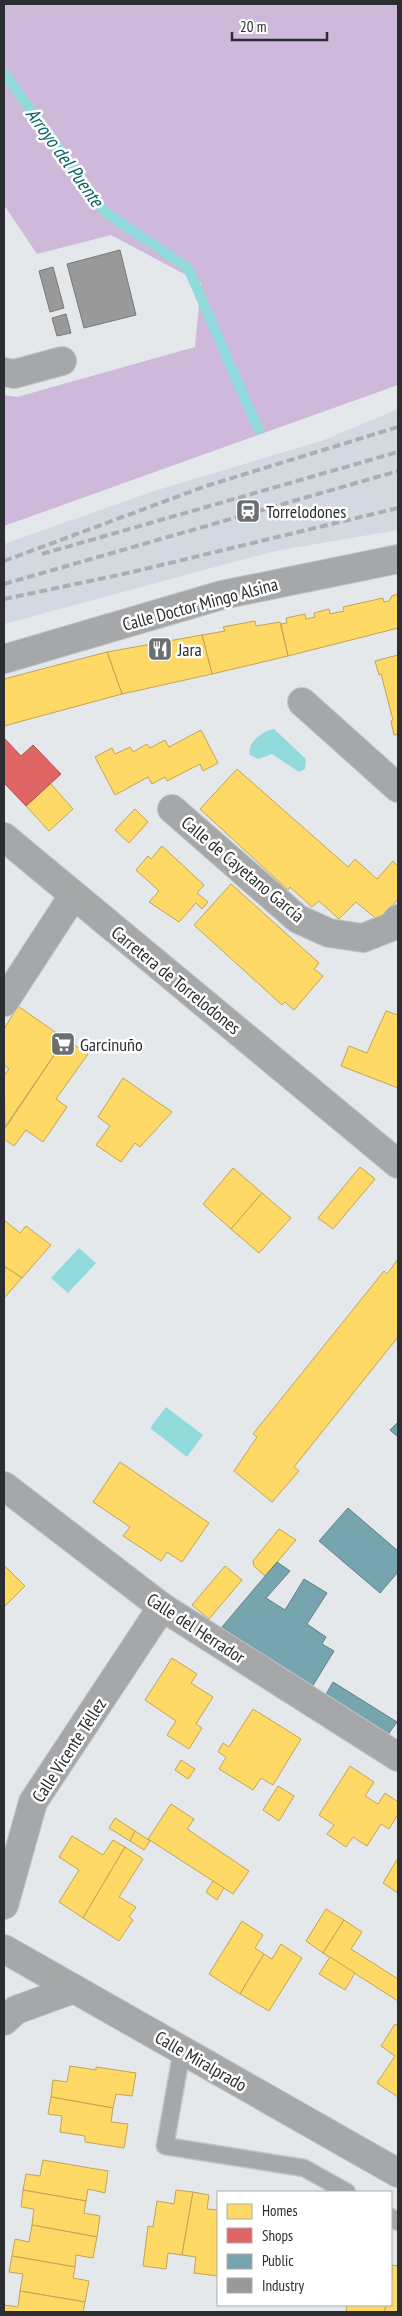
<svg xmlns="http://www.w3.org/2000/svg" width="402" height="2316" viewBox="0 0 402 2316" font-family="'PT Sans Narrow',sans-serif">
  <rect width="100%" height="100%" fill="#e5e8eb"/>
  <polygon fill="#d2d9e1" points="398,409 398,530 275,551 4,624 4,544 154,491 324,440"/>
  <polygon fill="#ceb9db" points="4,4 398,4 398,385 4,526 4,395 17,397 195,347 201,283 111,235 37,254 4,205"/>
  <g fill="#92dbdc">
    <path d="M274 729 306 759 305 769 299 772 272 754 258 759 250 755C246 744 263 730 274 729Z"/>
    <polygon points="79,1248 96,1263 68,1293 51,1278"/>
    <polygon points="166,1407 203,1435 187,1457 150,1428"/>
  </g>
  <g fill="#ffd966" stroke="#c0a556">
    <polygon points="398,594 398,628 288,656 281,624 287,623 286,618 305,614 306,619 315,617 314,613 329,609 330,614 344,611 343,607 383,598 384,602 389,601 392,596"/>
    <polygon points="255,621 256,626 280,622 288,656 212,674 202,635 225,631 223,627"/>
    <polygon points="202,635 212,674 122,694 107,652"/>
    <polygon points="107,652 122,694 4,726 4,679"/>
    <polygon points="398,655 398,734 394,735 391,721 393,720 381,674 379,675 375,661"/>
    <polygon points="201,730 218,763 203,771 200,764 167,781 165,777 152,784 148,777 115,795 95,757 112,748 115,754 130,747 133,752 147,744 150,748 165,740 169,747"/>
    <polygon points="237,769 348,867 355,859 377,879 393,861 398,866 398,899 379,921 356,902 339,919 319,901 312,907 290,887 288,890 200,809"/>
    <polygon points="50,783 73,809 49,831 26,806"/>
    <polygon points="135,809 148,822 129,843 115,830"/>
    <polygon points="162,846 204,885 197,893 208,902 202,909 196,903 179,922 149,902 159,891 136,870 148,856 151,859"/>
    <polygon points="231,884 319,963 314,969 323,976 294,1010 285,1002 282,1005 194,925"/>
    <polygon points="18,1006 65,1039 5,1127 4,1076 9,1069 4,1065 4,1029"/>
    <polygon points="386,1011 398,1015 398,1088 341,1066 349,1046 367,1053"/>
    <polygon points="65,1039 88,1054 56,1099 67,1107 43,1142 26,1130 14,1146 4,1139 4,1130"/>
    <polygon points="123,1078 172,1112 140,1147 135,1143 121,1162 96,1145 110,1126 98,1117"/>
    <polygon points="360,1167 375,1179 333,1229 318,1218"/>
    <polygon points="233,1168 262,1193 231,1229 203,1204"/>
    <polygon points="262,1193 291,1218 259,1253 231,1229"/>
    <polygon points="4,1220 20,1233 26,1226 51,1245 22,1278 4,1266"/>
    <polygon points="398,1259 398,1337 294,1467 299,1471 272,1502 234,1471 257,1437 253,1434 384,1271 387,1274"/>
    <polygon points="4,1266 22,1278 4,1298"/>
    <polygon points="120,1462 209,1523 182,1562 167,1552 161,1561 123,1536 130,1527 93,1502"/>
    <polygon points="279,1529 296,1540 265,1576 254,1566 253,1561"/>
    <polygon points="4,1565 25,1586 4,1607"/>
    <polygon points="225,1566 242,1580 209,1619 192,1605"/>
    <polygon points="172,1658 197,1674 191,1683 213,1697 196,1724 202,1728 189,1749 167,1735 176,1721 145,1700"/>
    <polygon points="253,1709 301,1739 273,1785 261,1778 253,1790 219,1769 226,1757 218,1752 223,1743 229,1747"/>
    <polygon points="181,1760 195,1769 188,1779 175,1770"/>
    <polygon points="350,1766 374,1782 365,1796 378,1804 385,1793 398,1802 398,1814 389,1829 381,1824 367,1846 353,1837 346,1847 327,1834 334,1825 319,1815"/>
    <polygon points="278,1786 294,1796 279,1821 263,1810"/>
    <polygon points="171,1804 194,1819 187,1829 249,1871 233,1894 148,1839"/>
    <polygon points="115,1818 135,1831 130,1841 109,1828"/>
    <polygon points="135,1831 150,1841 144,1850 130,1841"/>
    <polygon points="72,1836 103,1855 113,1840 125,1847 83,1918 59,1902 79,1870 59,1857"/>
    <polygon points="125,1847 143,1859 119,1897 136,1907 129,1917 133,1920 119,1941 83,1918"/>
    <polygon points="398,1858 398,1893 383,1883"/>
    <polygon points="213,1881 224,1888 217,1900 206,1892"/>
    <polygon points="326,1909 344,1920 323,1953 306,1941"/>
    <polygon points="344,1920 362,1932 351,1949 398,1979 398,2001 323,1953"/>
    <polygon points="242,1921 263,1935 255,1948 264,1954 240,1994 209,1974"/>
    <polygon points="281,1944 302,1958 269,2011 240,1994 264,1954 272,1959"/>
    <polygon points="330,1957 355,1973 345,1990 319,1974"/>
    <polygon points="395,2024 398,2026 398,2097 377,2083 395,2056 381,2046"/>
    <polygon points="70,2066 96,2070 96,2067 136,2073 132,2096 116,2094 113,2108 51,2097 53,2080 67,2082"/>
    <polygon points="51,2097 113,2108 111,2122 128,2124 124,2148 85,2142 85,2136 60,2132 62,2116 48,2114"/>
    <polygon points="43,2160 108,2171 105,2193 88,2189 86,2201 23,2190 26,2174 40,2176"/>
    <polygon points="23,2190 86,2201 84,2213 100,2216 97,2237 32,2225 34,2209 21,2207"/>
    <polygon points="176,2190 193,2192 182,2255 168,2253 166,2269 143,2266 148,2226 153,2227 157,2201 174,2204"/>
    <polygon points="193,2192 209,2195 207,2209 218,2210 218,2276 194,2273 196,2257 182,2255"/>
    <polygon points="32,2225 97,2237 93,2258 76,2255 75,2267 12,2256 15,2239 29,2242"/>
    <polygon points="12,2256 75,2267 73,2278 89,2281 85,2302 20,2291 23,2274 9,2272"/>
    <polygon points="392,2265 398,2266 398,2312 384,2312 386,2305 391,2305"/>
    <polygon points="20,2291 85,2302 83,2312 4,2312 4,2305 18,2307"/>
    <polygon points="347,2305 386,2305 384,2312 346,2312"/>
  </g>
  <polygon fill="#e06666" stroke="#aa5556" points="4,738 21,756 33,745 61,774 26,806 4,783"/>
  <g fill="#76a5af" stroke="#608189">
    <polygon points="398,1422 398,1437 390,1430"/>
    <polygon points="348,1508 398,1551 398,1572 380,1593 319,1541"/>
    <polygon points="277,1562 290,1571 266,1598 285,1610 304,1579 327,1593 307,1624 326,1637 322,1644 334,1651 312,1687 222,1627"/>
    <polygon points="333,1682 397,1722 387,1736 325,1696"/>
  </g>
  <g fill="#999" stroke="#78797a">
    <polygon points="120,250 136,315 84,328 67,264"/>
    <polygon points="53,267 64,308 50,312 39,271"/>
    <polygon points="66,314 71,333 57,336 52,318"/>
  </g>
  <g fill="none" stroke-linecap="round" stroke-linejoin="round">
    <polyline stroke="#92dbdc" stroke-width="10" points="4,73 105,212 188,268 258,429"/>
    <defs>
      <g id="service">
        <polyline points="182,2050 165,2146 304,2168 347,2192"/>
        <polyline points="391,2217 398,2222"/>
      </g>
      <g id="minor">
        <polyline points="4,372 14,374 62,361"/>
        <polyline points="4,659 222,595 398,559"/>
        <polyline points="302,702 398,788"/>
        <polyline points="172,809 298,919 329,933 363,938 391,927 398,919"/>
        <polyline points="4,837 398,1164"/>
        <polyline points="4,1002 73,896"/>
        <polyline points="4,1486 162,1607 398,1757"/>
        <polyline points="4,1905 33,1802 162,1607"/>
        <polyline points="4,1949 398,2173"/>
        <polyline points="4,2021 16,2010 74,1989"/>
      </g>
    </defs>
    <use href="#service" stroke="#c1c3c5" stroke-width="19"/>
    <use href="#minor" stroke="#c1c3c5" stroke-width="30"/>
    <use href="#service" stroke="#a5a7a8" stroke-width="16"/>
    <use href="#minor" stroke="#a5a7a8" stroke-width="28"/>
    <g stroke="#aeaeb0" stroke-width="4" stroke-dasharray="8 4" stroke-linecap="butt">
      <polyline points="42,554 398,452"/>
      <polyline points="4,561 206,486 398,427"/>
      <polyline points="4,584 398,471"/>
      <polyline points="4,599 128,573 398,508"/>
    </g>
  </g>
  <defs>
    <symbol id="station-square" viewBox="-11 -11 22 22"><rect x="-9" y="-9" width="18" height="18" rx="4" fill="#6d6e71" stroke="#fff"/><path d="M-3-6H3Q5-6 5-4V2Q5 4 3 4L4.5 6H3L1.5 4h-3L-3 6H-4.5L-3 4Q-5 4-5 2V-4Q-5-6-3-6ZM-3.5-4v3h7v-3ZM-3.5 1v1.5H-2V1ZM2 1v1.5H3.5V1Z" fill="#fff"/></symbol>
    <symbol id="restaurant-square" viewBox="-11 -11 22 22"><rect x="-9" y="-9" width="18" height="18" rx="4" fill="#6d6e71" stroke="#fff"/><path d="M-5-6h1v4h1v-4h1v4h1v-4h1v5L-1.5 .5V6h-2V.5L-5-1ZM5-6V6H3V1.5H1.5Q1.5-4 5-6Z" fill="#fff"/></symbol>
    <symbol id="supermarket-square" viewBox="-11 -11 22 22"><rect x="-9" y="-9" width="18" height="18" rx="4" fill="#6d6e71" stroke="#fff"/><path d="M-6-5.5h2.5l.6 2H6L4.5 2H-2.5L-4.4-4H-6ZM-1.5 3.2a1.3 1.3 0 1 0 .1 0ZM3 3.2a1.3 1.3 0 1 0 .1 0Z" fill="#fff"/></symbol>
  </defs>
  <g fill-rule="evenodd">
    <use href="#station-square" x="234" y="497" width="28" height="28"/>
    <use href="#restaurant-square" x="146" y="635" width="28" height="28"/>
    <use href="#supermarket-square" x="49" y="1030" width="28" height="28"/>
  </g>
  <g text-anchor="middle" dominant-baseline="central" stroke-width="5" stroke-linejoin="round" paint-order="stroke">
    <g font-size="18" fill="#2c2d30" stroke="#fff" text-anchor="start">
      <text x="266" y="511">Torrelodones</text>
      <text x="178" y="649">Jara</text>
      <text x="80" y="1044">Garcinuño</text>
    </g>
    <g font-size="18" fill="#2c2d30" stroke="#fff">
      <text transform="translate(200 604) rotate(-15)">Calle Doctor Mingo Alsina</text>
      <text transform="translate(243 869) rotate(40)">Calle de Cayetano García</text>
      <text transform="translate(176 980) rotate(39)">Carretera de Torrelodones</text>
      <text transform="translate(196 1628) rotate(33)">Calle del Herrador</text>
      <text transform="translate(69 1750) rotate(-57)">Calle Vicente Téllez</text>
      <text transform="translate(201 2061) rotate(30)">Calle Miralprado</text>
    </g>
    <g font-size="19" font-style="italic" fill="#056362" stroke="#fff">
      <text transform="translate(65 157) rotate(54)">Arroyo del Puente</text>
    </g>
  </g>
  <rect width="402" height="2316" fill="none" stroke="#2c2d30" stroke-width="10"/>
  <rect x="217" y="2191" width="175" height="115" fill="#ffffff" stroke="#ababac"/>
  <rect x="227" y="2204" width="25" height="15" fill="#ffd966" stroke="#ababac"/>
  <text x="262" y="2216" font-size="15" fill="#2c2d30">Homes</text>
  <rect x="227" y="2228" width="25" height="15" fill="#e06666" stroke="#ababac"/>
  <text x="262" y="2241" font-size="15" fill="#2c2d30">Shops</text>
  <rect x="227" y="2254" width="25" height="15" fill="#76a5af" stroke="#ababac"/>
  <text x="262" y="2266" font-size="15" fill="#2c2d30">Public</text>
  <rect x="227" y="2278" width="25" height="15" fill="#999999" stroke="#ababac"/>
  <text x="262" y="2291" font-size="15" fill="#2c2d30">Industry</text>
  <path d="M232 32v8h95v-8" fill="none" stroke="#2c2d30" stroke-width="2.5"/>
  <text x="240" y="32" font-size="15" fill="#2c2d30" stroke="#ffffff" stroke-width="4" paint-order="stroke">20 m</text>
</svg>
